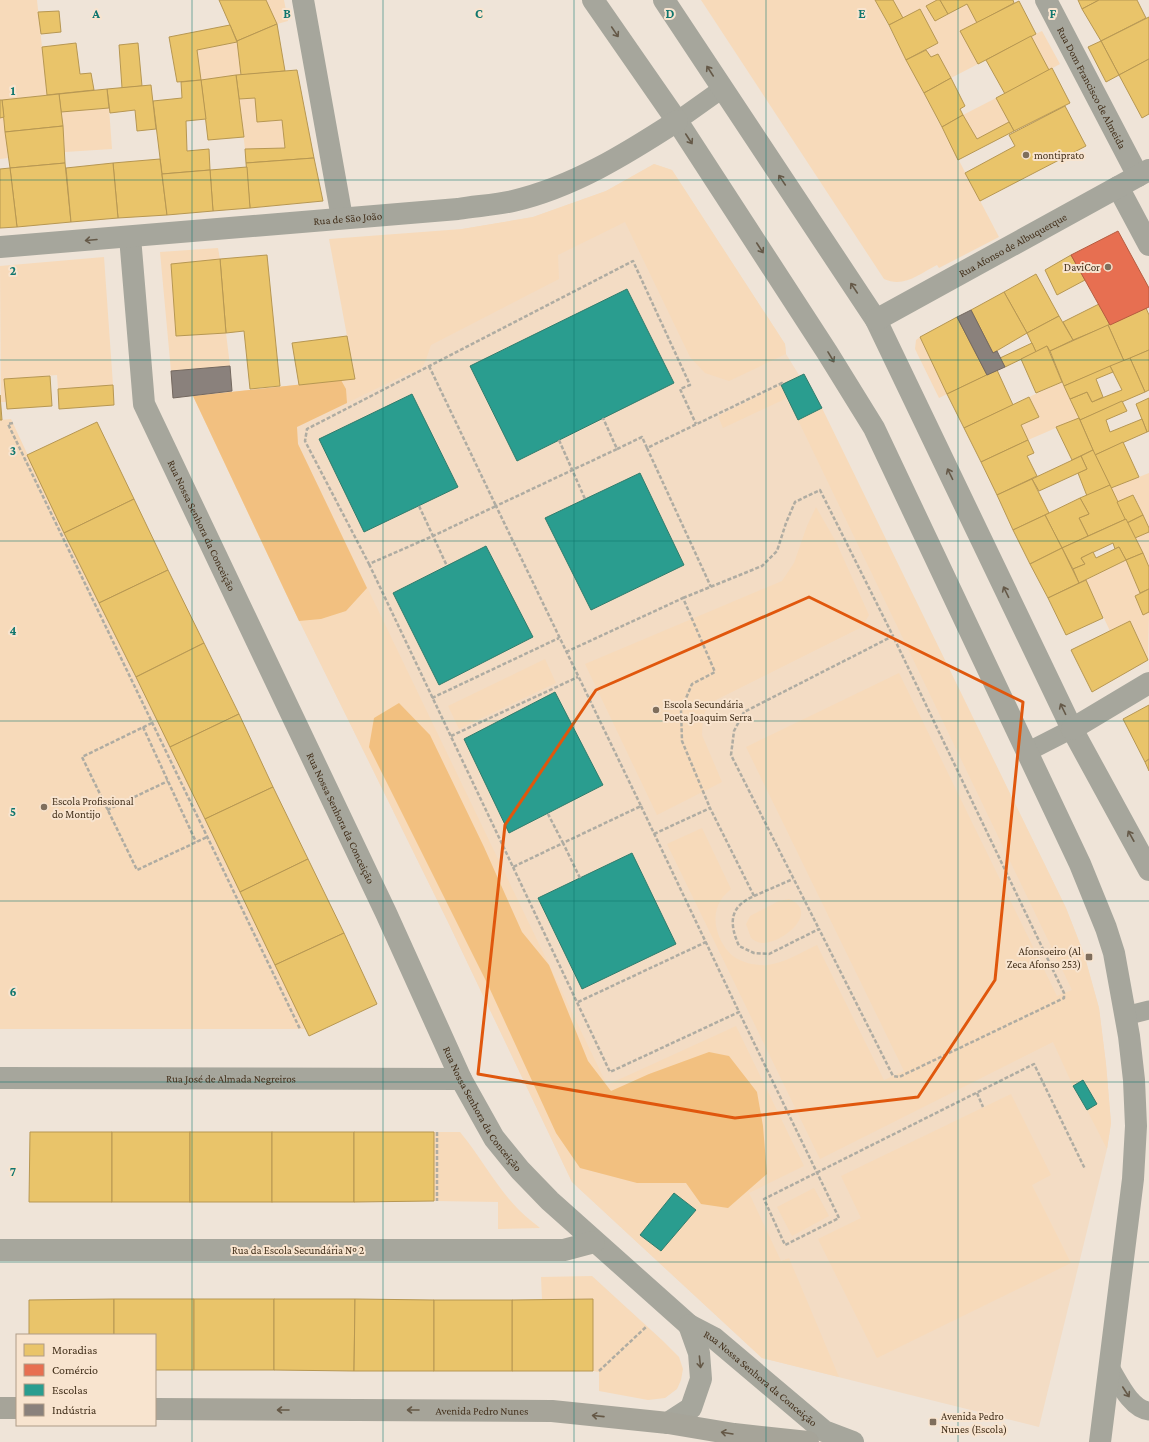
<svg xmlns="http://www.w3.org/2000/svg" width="1149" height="1442" viewBox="0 0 1149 1442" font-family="'Crimson Pro',serif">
  <rect width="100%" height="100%" fill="#efe4d8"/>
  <polygon fill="#f3dcc4" points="654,164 672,170 785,344 786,354 799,375 805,376 1066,908 1084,954 1099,1008 1106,1064 1111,1123 1107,1149 1039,1427 762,1358 572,1182 448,922 290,602 193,396 341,380 462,229 533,217 606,191"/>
  <g fill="#f7daba">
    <polygon points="0,0 37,0 47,95 0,100"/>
    <polygon points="266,0 284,0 288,21 277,24"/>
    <path d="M701 0H875L999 237 939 268 937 265C919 274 904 288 884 279Z"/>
    <polygon points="893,0 937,0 926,6 935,21 967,4 977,23 961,31 978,64 951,78 938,54 931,57 926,50 938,43 920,9 903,18"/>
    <polygon points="1042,31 1060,64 1049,70 1031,36"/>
    <polygon points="237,42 241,75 201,80 197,50"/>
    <polygon points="255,98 258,122 282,120 285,148 245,149 239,99"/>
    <polygon points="996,98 1009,122 977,139 963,115"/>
    <polygon points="109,108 112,149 65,152 61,112"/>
    <polygon points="4,117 8,158 0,159 0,118"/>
    <path d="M654 164 672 170 785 344 786 354 729 381 705 373 690 357 625 222 558 255 559 279 431 345C426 358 425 373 409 373L297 427 298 444 607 1085 736 1026 804 1166 749 1193 781 1261 789 1258 839 1377 762 1358 572 1182 448 922 290 602 193 396 355 379 329 239 462 229 533 217 606 191Z"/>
    <polygon points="218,248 220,259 171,264 176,336 226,333 230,366 171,371 160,252"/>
    <polygon points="104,257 113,385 58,389 57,375 5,379 6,402 1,402 0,266"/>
    <polygon points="920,337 947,394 939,398 915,349 916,340"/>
    <polygon points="1062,382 1079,418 1028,440 1021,425 1039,417 1029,397"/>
    <polygon points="781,385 787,398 723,428 718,416"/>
    <path d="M822 408 1066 908 1084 954 1099 1008 1106 1064 1111 1123 1107 1149 1087 1110 1097 1104 1083 1081 1073 1086 1053 1042 820 1159 667 844 702 828 731 889C728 892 723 896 721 900 709 917 718 944 733 956 742 963 757 966 768 965 784 963 802 952 817 945L884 1080 904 1071 746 747 899 673 1057 996 1072 990 798 420Z"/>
    <polygon points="11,419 64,533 170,747 306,1029 0,1029 0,420"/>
    <polygon points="1149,473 1149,528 1134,495 1117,502 1111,488"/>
    <polygon points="816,507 836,542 869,615 862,627 710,703 703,716 702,735 722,782 657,815 585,664 782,581 794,563 807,526"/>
    <polygon points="1149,532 1149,567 1135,538"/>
    <polygon points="1126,560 1140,593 1135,596 1143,615 1149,612 1148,660 1130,621 1110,631 1086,580"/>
    <polygon points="545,659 556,683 459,729 448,706"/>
    <path d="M789 899C821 912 782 944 762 943 758 943 754 940 751 938L746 924 750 916 779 901Z"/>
    <polygon points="1011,1094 1051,1175 1032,1185 1071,1263 877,1358 818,1239 861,1218 841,1176"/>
    <path d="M434 1132H460C481 1157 496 1187 519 1210 526 1217 533 1222 540 1228L498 1229V1202L434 1201Z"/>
    <polygon points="814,1188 829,1216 792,1236 777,1207"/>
    <polygon points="592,1276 663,1341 679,1357 683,1369 681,1380 677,1389 665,1398 648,1400 599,1391 599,1372 593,1371 593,1299 542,1300 541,1277"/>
  </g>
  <g fill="#f2c080">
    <polygon points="341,380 346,389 347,403 297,427 298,444 367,588 346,611 321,619 299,621 193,396"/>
    <polygon points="399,703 430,735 484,847 522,932 549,965 588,1061 611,1091 649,1074 709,1052 729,1056 757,1092 763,1126 767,1174 728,1208 701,1204 686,1183 637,1183 580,1168 556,1133 488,985 369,747 374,718"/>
  </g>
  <g fill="#e9c46a" stroke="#b79752">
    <polygon points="219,0 266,0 277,24 237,41"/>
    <polygon points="875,0 893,0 903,18 889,25"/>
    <polygon points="937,0 940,0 948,14 935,21 926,6"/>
    <polygon points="940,0 1013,0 1014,3 977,23 967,4 948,14"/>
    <polygon points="1078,0 1099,0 1082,9"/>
    <polygon points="1099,0 1137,0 1146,18 1101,41 1082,9"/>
    <polygon points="1019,1 1036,34 978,64 960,31"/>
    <polygon points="920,9 938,43 906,60 889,25"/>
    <polygon points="59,11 61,32 41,34 38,12"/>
    <polygon points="1149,17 1149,59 1119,75 1101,41"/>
    <polygon points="277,24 285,71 241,75 237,41"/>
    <polygon points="230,25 237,42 197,50 201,80 177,82 169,37"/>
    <polygon points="1031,36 1049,70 1005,94 986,60"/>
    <polygon points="1101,41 1119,75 1106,82 1088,47"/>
    <polygon points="76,43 80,74 91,73 94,90 47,95 42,47"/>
    <polygon points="138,43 142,86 122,88 119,45"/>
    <polygon points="926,50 931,57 938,54 951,78 924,93 906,60"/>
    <polygon points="1149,59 1149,114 1142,118 1119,75"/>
    <polygon points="1052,68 1070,103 1014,131 996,98"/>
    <polygon points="297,70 314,158 246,163 245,149 285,148 282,120 257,122 255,98 239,99 236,75"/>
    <polygon points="236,75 244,137 208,140 201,80"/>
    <polygon points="951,78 965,106 960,109 963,115 942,127 924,93"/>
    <polygon points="201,80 206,119 186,121 187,151 209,149 210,170 162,174 153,101 182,98 181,82"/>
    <polygon points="151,85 156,129 137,131 135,110 110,113 107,89"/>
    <polygon points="107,89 109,108 61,112 59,94"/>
    <polygon points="59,94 63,126 5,132 2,100"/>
    <polygon points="0,100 2,100 4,117 0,118"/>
    <polygon points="1065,106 1086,146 980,201 965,173 1015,146 1009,135"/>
    <polygon points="963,115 977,139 1009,122 1014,131 958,160 942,127"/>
    <polygon points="63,126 65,163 10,168 5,132"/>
    <polygon points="314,158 323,201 250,208 246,163"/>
    <polygon points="160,159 167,215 118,218 113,163"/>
    <polygon points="65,163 71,222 17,227 10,168"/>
    <polygon points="113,163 118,218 71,222 66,168"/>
    <polygon points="247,167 250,208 213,211 210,170"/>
    <polygon points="10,168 17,227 0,228 0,169"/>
    <polygon points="210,170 213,211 167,215 162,174"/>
    <polygon points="267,255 280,386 250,389 244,331 226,333 220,259"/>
    <polygon points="1071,255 1085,280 1057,295 1045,270"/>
    <polygon points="220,259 226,333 176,336 171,264"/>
    <polygon points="1036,274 1059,316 1027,333 1004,292"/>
    <polygon points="1004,292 1027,333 993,353 971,310"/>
    <polygon points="1099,304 1110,325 1073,340 1063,322"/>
    <polygon points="1146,308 1149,315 1149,350 1124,361 1108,325"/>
    <polygon points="1059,316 1073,340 1050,351 1047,346 1036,352 1027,333"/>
    <polygon points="957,317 987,375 947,394 920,337"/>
    <polygon points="1108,325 1124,361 1064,386 1050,351"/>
    <polygon points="347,336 355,379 299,385 292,343"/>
    <polygon points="1032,343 1036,352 1005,367 1000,358"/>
    <polygon points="1047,346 1062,382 1036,393 1021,359"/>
    <polygon points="1149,350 1149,390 1145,392 1130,358"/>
    <polygon points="1130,358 1145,392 1080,420 1070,399 1087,392 1092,402 1122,390 1110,366"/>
    <polygon points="1110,366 1113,372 1096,379 1103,397 1092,402 1087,392 1070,399 1064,386"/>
    <polygon points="997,370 1013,405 964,428 947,394"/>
    <polygon points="50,376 52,406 7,409 4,379"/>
    <polygon points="113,385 114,405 59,409 58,389"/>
    <polygon points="0,395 2,420 0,420"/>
    <polygon points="1029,397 1039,417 1021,425 1028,440 981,462 964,428"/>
    <polygon points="1149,398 1149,431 1147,432 1136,404"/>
    <polygon points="1122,401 1127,411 1106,420 1110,432 1142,419 1147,432 1095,455 1080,420"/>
    <polygon points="1079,418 1093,450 1072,460 1056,427"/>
    <polygon points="97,422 134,499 64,533 27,455"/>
    <polygon points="1028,440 1034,453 1027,456 1037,476 997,495 981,462"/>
    <polygon points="1123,442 1139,477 1111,488 1095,455"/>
    <polygon points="1093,450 1110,485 1087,496 1078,473 1087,469 1081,456"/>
    <polygon points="1081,456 1087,469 1039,491 1032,479"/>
    <polygon points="1032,479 1049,513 1013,530 997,495"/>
    <polygon points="1110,485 1126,519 1088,536 1079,518 1089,514 1080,498"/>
    <polygon points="1133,495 1143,515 1127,523 1117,502"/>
    <polygon points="1080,498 1089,514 1079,518 1088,536 1062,548 1045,515"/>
    <polygon points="134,499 168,570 99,603 64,533"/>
    <polygon points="1045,515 1062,548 1030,564 1013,530"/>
    <polygon points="1143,515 1149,528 1149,532 1135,538 1127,523"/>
    <polygon points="1126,519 1143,553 1126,560 1119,547 1115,549 1113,543 1081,558 1085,564 1073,569 1062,548"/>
    <polygon points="1119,547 1126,560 1079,583 1073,569 1085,564 1081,558 1093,552 1096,558"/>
    <polygon points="1062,548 1079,583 1048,598 1030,564"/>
    <polygon points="1143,553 1149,567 1149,589 1140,593 1126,560"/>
    <polygon points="168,570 204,643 136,677 99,603"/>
    <polygon points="1086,580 1103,618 1066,635 1048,598"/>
    <polygon points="1149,589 1149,612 1143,615 1135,596"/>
    <polygon points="1130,621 1148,660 1092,692 1071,650"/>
    <polygon points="204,643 239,714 170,747 136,677"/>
    <polygon points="1149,705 1149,759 1145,762 1123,719"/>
    <polygon points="239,714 273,787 205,819 170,747"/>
    <polygon points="1149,759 1149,771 1145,762"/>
    <polygon points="273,787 308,859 240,892 205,819"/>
    <polygon points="308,859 344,933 275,965 240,892"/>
    <polygon points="344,933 377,1004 309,1036 275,965"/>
    <polygon points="30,1132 112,1132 112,1202 29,1202"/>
    <rect x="112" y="1132" width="78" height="70"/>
    <rect x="190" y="1132" width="82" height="70"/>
    <rect x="272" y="1132" width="82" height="70"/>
    <polygon points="354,1132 434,1132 434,1201 354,1202"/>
    <polygon points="114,1299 114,1335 29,1335 29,1300"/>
    <polygon points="114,1299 194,1299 194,1370 155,1370 155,1335 114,1335"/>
    <rect x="194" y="1299" width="80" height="71"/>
    <polygon points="274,1299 355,1299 354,1371 274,1370"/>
    <polygon points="355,1299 434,1300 434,1371 354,1371"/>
    <polygon points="593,1299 593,1371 512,1371 512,1300"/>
    <rect x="434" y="1300" width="78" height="71"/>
  </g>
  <polygon fill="#e76f51" stroke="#b65c40" points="1118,231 1149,288 1149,307 1110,325 1071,255"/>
  <g fill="#2a9d8f" stroke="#317c6c">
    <polygon points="627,289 674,383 517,461 470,366"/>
    <polygon points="804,374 822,408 798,420 781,385"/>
    <polygon points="412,394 458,487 364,532 319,439"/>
    <polygon points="640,473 684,565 591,610 545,518"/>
    <polygon points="486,546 533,637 439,685 393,593"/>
    <polygon points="555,692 603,785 509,833 464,739"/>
    <polygon points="632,853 676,944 582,989 538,898"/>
    <polygon points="1083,1080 1097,1104 1087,1110 1073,1086"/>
    <polygon points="674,1193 696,1210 661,1251 640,1235"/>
  </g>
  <g fill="#8a817c" stroke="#74685f">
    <polygon points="971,310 993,353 997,351 1005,367 987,375 957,317"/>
    <polygon points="230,366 232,391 173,398 171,371"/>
  </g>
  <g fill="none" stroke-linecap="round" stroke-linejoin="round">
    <g stroke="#afaca2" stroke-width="2.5" stroke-dasharray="4 2" stroke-linecap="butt">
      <polyline points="429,366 496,506 433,536 447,566"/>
      <polyline points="13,423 8,424 300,1029"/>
      <polyline points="559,440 585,499"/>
      <polyline points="647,448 711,587"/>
      <polyline points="617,449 642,437 647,448 782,383 783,385"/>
      <polyline points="419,506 433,536 369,564 305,441 307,429 633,261 690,385 680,389 696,424"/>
      <polyline points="369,564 513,867 563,843 548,814"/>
      <polyline points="683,598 762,566 777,551 786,523 795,502 820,490 893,636"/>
      <polyline points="566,652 683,598 715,672 692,684 681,710 682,741 710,808"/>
      <polyline points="432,698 559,638"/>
      <polyline points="152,723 82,757 137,870 207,837"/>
      <polyline points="143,727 196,842"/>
      <polyline points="451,736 578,677"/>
      <polyline points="641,806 739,1012"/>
      <polyline points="107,810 168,781"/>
      <path d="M654 834 710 808 754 896C729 907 729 923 739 946L754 953 769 954 819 929 893 1076 899 1077 1064 998V993L893 636 744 712 734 731 731 755 819 929"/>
      <polyline points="513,867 610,1072 739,1012 839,1218 785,1245 764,1199 1034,1064 1085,1169"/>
      <polyline points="580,878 563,843 641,806 496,506 617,449 603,418"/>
      <polyline points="754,896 793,879"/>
      <polyline points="578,1002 706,942"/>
      <polyline points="977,1093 983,1107"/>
      <polyline points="437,1132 437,1201"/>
      <polyline points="599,1371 647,1326"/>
    </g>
    <g stroke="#a6a69c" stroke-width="19">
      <polyline points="677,121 722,89"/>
      <polyline points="1027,752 1072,729"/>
      <polyline points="1125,1016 1149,1010"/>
      <path d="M1109 1366C1118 1380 1130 1409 1149 1411"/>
    </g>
    <g stroke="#a6a69c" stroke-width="22">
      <polyline points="303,0 342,218"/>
      <polyline points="593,0 677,121 827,352 874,428 1080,864 1106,928 1114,953 1129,1036 1134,1080 1136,1126 1133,1179 1100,1442"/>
      <polyline points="664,0 876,320 1072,729 1149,870"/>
      <path id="s1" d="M1046 0 1138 176"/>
      <polyline points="1118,187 1149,245"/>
      <path id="s2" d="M130 237 144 404 386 913 461 1079 494 1138 520 1170 550 1201 689 1325 714 1338 824 1431 853 1442"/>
      <path id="s3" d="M0 247 458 209C476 206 495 205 513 201 573 187 626 154 677 121"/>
      <path id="s4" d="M876 320 1149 170"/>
      <polyline points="1072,729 1149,683"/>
      <path id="s5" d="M0 1078 461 1079"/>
      <polyline points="0,1250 564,1250 594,1242"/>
      <polyline points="668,1423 691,1408 701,1379 699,1353 689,1325"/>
    </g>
    <g stroke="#a6a499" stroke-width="22">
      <polyline points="0,1408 17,1408"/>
      <path id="s6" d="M155 1409 552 1411 668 1423 734 1434 808 1442"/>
    </g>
  </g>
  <defs><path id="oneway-shaft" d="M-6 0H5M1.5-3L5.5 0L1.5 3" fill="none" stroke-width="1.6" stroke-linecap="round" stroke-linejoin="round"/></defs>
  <g stroke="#655948">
    <use href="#oneway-shaft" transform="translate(615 32) rotate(56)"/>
    <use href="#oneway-shaft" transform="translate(710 71) rotate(-123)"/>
    <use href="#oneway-shaft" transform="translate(689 139) rotate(57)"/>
    <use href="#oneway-shaft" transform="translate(782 180) rotate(-124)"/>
    <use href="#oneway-shaft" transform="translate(91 240) rotate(175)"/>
    <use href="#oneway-shaft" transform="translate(760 248) rotate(57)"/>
    <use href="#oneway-shaft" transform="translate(854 288) rotate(-124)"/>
    <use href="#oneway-shaft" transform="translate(831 357) rotate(59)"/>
    <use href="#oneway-shaft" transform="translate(950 474) rotate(-116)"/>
    <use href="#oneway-shaft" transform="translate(1006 592) rotate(-116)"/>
    <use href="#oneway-shaft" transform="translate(1063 709) rotate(-116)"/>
    <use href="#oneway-shaft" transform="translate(1131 836) rotate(-119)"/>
    <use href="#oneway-shaft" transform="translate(700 1362) rotate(84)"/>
    <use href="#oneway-shaft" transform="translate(1126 1392) rotate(57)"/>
  </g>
  <g stroke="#655846">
    <use href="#oneway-shaft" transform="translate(283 1410) rotate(-180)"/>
    <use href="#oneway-shaft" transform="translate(413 1410) rotate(-180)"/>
    <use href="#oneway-shaft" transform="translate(598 1416) rotate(-174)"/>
    <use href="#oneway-shaft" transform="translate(727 1433) rotate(-171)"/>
  </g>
  <path fill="none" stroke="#e0570d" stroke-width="3" stroke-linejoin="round" d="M809 597 1023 702 995 980 918 1097 735 1118 478 1074 505 825 596 690Z"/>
  <path fill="none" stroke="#0f766e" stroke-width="1" stroke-opacity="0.55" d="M192 0V1442M383 0V1442M574 0V1442M766 0V1442M958 0V1442M0 180H1149M0 360H1149M0 541H1149M0 721H1149M0 901H1149M0 1082H1149M0 1262H1149"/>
  <g fill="#7f6e5c" stroke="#f8e4cf" stroke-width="1.5">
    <circle cx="1026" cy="155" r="4"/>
    <circle cx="1108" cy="267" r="4"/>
    <circle cx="656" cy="710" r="4"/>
    <circle cx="44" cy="807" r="4"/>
    <rect x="1085" y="953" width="8" height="8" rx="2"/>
    <rect x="929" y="1418" width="8" height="8" rx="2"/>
  </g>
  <g text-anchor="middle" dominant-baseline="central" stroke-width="4" stroke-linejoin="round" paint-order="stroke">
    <g font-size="11" fill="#422f1a" stroke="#f8e4cf">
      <text stroke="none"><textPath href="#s1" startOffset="99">Rua Dom Francisco de Almeida</textPath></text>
      <text stroke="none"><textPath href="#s3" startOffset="349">Rua de São João</textPath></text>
      <text stroke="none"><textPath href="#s4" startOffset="156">Rua Afonso de Albuquerque</textPath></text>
      <text stroke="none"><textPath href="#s2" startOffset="302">Rua Nossa Senhora da Conceição</textPath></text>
      <text stroke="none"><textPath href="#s2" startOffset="626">Rua Nossa Senhora da Conceição</textPath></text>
      <text stroke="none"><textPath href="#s5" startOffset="231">Rua José de Almada Negreiros</textPath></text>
      <text stroke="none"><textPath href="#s2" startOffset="950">Rua Nossa Senhora da Conceição</textPath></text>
      <text x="298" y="1250">Rua da Escola Secundária Nº 2</text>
      <text stroke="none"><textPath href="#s2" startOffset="1341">Rua Nossa Senhora da Conceição</textPath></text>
      <text stroke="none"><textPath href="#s6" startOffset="327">Avenida Pedro Nunes</textPath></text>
    </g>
    <g font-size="11" fill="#422f1a" stroke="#f8e4cf" text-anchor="start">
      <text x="1034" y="155">montiprato</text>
      <text x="1100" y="267" text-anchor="end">DaviCor</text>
      <text x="664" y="704">Escola Secundária<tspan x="664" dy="13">Poeta Joaquim Serra</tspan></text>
      <text x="52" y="801">Escola Profissional<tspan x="52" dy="13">do Montijo</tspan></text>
      <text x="1081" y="951" text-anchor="end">Afonsoeiro (Al<tspan x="1081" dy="13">Zeca Afonso 253)</tspan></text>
      <text x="941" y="1416">Avenida Pedro<tspan x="941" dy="13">Nunes (Escola)</tspan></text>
    </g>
  </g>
  <g font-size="13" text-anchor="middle" font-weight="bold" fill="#0f766e" stroke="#f8e4cf" stroke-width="4" stroke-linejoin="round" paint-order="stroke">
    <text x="96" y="18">A</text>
    <text x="287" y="18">B</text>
    <text x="479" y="18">C</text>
    <text x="670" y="18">D</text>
    <text x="862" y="18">E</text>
    <text x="1053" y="18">F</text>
    <text x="13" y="95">1</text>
    <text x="13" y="275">2</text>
    <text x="13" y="455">3</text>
    <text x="13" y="635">4</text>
    <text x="13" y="816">5</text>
    <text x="13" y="996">6</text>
    <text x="13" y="1176">7</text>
  </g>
  <rect x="16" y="1334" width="140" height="92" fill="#f8e4cf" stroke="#af9c87"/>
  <rect x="24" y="1344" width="20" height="12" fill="#e9c46a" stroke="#af9c87"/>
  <text x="52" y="1354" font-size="12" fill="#422f1a">Moradias</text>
  <rect x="24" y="1364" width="20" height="12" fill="#e76f51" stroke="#af9c87"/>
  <text x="52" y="1374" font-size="12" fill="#422f1a">Comércio</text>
  <rect x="24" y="1384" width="20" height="12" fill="#2a9d8f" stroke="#af9c87"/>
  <text x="52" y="1394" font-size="12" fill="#422f1a">Escolas</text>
  <rect x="24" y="1404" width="20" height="12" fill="#8a817c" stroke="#af9c87"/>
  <text x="52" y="1414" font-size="12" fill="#422f1a">Indústria</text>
</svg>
